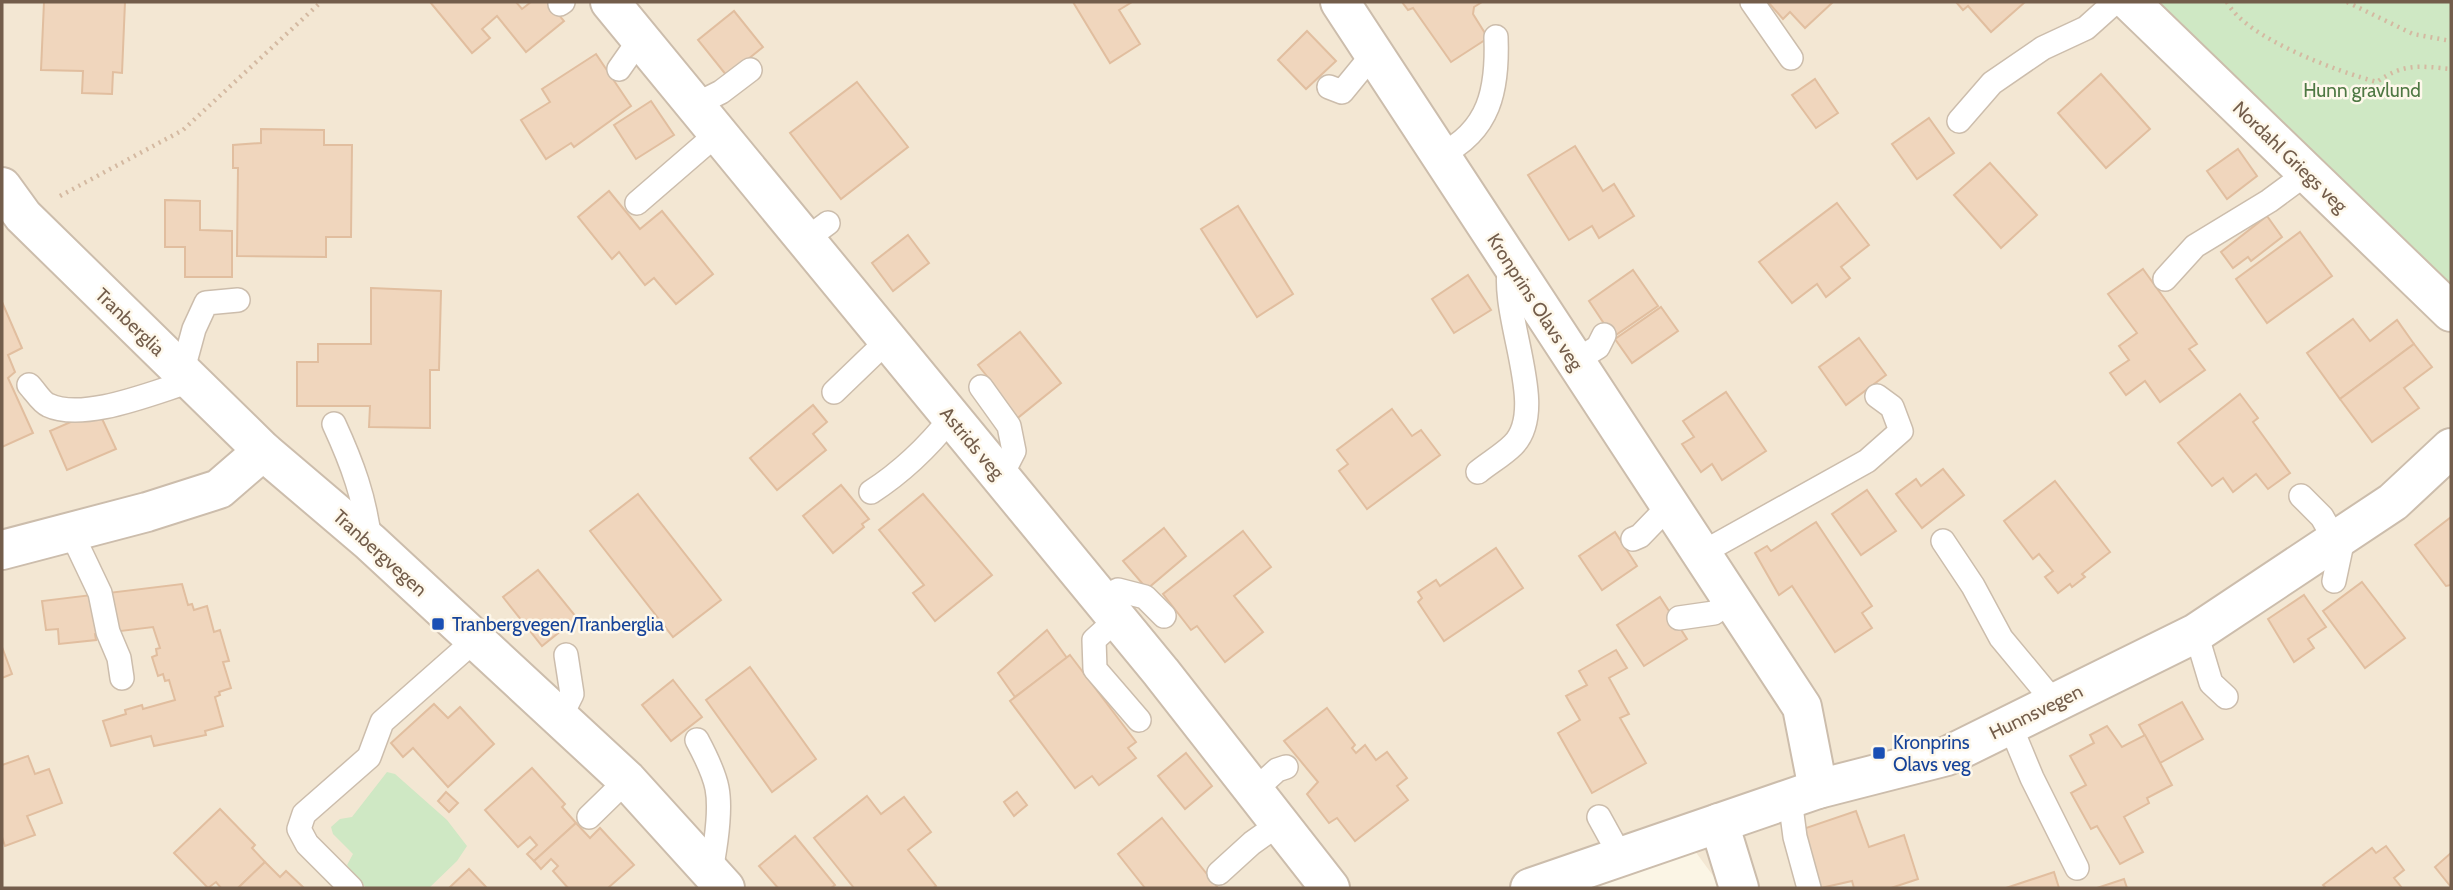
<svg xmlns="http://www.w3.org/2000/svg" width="2453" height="890" viewBox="0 0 2453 890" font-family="Cabin,sans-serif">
  <rect width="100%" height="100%" fill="#fbf5e5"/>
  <polygon fill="#f3e7d3" points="2,2 2148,2 2451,295 2451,888 1722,888 1684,836 1519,888 2,888"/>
  <g fill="#cfe8c4">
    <polygon points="2148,2 2451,2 2451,295"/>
    <polygon points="387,772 395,774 447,820 467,846 457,861 429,888 366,888 347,865 353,854 333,834 331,827 340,819 352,817"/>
  </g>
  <g fill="#f0d6bd" stroke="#e1be9f" stroke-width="2">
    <polygon points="44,2 125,2 122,73 113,72 112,94 82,93 83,71 41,70"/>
    <polygon points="430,2 516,2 522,9 531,2 548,2 564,21 526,52 497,16 482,29 490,38 472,53"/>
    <polygon points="1073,2 1132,2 1119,10 1140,44 1110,63"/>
    <polygon points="1402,2 1482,2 1474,7 1473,14 1488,38 1451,62 1413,8 1408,10"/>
    <polygon points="1768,2 1833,2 1805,28 1790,12 1783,19"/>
    <polygon points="1956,2 2025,2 1991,32 1968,6 1963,10"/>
    <polygon points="734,11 763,47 727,76 698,40"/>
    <polygon points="1307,31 1336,61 1306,89 1278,60"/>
    <polygon points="596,54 631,106 574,147 571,143 546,159 521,120 550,102 542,89"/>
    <polygon points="2101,74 2150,129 2106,168 2058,113"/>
    <polygon points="1815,79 1838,113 1816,128 1792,95"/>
    <polygon points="857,82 908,147 841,199 790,133"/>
    <polygon points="651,101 674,135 636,159 614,125"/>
    <polygon points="1929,118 1954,153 1917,179 1892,144"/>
    <polygon points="261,129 324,130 324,145 352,145 351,237 326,237 326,257 237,256 238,168 233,168 233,145 261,143"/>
    <polygon points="1575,146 1603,191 1614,184 1634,216 1599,238 1592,226 1569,240 1528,175"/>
    <polygon points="2238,149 2257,176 2227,199 2207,171"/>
    <polygon points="1990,163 2037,215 2001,248 1954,195"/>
    <polygon points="609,191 640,229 662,211 713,274 676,304 654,278 645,285 619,252 612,259 578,217"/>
    <polygon points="165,200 200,201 200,230 232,231 232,277 185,277 185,247 165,247"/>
    <polygon points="1837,203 1869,245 1841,267 1850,278 1826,297 1817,284 1792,303 1759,262"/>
    <polygon points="1238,206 1293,294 1257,317 1201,229"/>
    <polygon points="2267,216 2282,237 2251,261 2248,257 2233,268 2221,252"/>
    <polygon points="2300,232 2332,276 2267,323 2236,279"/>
    <polygon points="908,235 929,263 893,291 872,263"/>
    <polygon points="2143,269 2197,344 2189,349 2205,370 2160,402 2145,381 2126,395 2110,373 2129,360 2119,346 2137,333 2108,294"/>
    <polygon points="1633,270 1658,306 1613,337 1589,301"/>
    <polygon points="1468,275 1491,310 1454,333 1432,299"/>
    <polygon points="371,288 441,291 439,370 430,370 430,428 369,427 370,406 297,406 297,362 318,362 318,344 371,344"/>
    <polygon points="2,302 22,348 8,355 15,372 8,378 33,433 2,447"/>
    <polygon points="1661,307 1678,331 1632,363 1615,339"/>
    <polygon points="2353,319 2370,341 2397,320 2414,344 2340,399 2307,353"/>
    <polygon points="1020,332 1061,383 1014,421 988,389 994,385 978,365"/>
    <polygon points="1859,338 1886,375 1846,405 1819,367"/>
    <polygon points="2414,344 2432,367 2404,388 2419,408 2372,442 2340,399"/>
    <polygon points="1726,392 1766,451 1722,480 1712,464 1701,472 1682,444 1694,437 1683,421"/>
    <polygon points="2240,394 2258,418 2253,422 2290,473 2268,489 2256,474 2233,492 2223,478 2212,486 2178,443"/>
    <polygon points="813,405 827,422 813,434 826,450 777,490 750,458"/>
    <polygon points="1392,409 1412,436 1421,430 1440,455 1367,509 1339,471 1348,464 1337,450"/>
    <polygon points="98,410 116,449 67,470 50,431"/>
    <polygon points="1943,469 1964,495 1922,528 1896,494 1916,479 1921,486"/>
    <polygon points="2055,481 2110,552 2082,574 2085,577 2072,587 2070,584 2058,593 2045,577 2053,571 2039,554 2033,559 2004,521"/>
    <polygon points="841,485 869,519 862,524 864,527 833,553 803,516"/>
    <polygon points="1867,490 1896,531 1861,555 1832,514"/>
    <polygon points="638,494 721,600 673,637 590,531"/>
    <polygon points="923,494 992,575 935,621 913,593 924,585 879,530"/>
    <polygon points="2451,517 2451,585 2446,586 2415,545"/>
    <polygon points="1816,522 1872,606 1862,613 1872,628 1835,652 1792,586 1779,595 1755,553 1767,546 1771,551"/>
    <polygon points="1164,528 1186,556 1147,589 1123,561"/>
    <polygon points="1243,531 1271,567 1234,596 1263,632 1225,662 1197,626 1191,630 1163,594"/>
    <polygon points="1615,532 1637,566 1602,590 1579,556"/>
    <polygon points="1496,548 1523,588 1444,641 1418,602 1422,598 1418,592 1436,580 1440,586"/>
    <polygon points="538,570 577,618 542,646 503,597"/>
    <polygon points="2362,582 2405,638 2365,668 2323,611"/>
    <polygon points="182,584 188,605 192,604 194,610 207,606 214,632 220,630 229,661 223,662 231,688 219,692 220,695 215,697 223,726 205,731 206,735 154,746 151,736 111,746 103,721 126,714 125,710 142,705 143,709 175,700 169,680 165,681 163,674 158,676 152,657 157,655 156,649 160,648 153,627 95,634 96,640 59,644 58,629 46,630 42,601"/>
    <polygon points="2304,595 2326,627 2308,639 2314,648 2294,662 2268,619"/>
    <polygon points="1660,597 1687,639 1644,666 1617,625"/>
    <polygon points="1047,630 1067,658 1015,697 998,673"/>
    <polygon points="2,647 12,674 2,678"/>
    <polygon points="1616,650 1627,668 1609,678 1629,714 1620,718 1646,763 1592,793 1558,733 1580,720 1566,696 1587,685 1579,671"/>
    <polygon points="1070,655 1136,742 1128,748 1136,758 1099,785 1092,776 1075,788 1010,701"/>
    <polygon points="750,667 816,759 772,792 706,700"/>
    <polygon points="673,680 702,717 671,741 642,705"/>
    <polygon points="2182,702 2203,739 2160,763 2139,725"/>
    <polygon points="434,704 448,718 460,707 494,744 448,787 413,748 403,757 391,743"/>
    <polygon points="1327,708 1355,745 1352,748 1356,753 1365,745 1376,760 1387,752 1407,778 1397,786 1408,800 1355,841 1337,818 1329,823 1307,794 1318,782 1284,741"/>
    <polygon points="2107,726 2122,747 2145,735 2172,785 2147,798 2149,803 2124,817 2143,852 2120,864 2097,826 2091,829 2071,793 2086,785 2070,756 2094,743 2090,735"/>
    <polygon points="1186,753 1212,786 1185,809 1158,776"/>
    <polygon points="28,756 35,774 49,769 62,803 27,816 35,835 5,846 2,837 2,765"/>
    <polygon points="532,768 565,804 562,807 576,823 534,861 527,854 537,845 530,837 518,847 485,810"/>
    <polygon points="446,792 458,803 449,812 438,801"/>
    <polygon points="1017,792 1027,805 1014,816 1004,802"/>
    <polygon points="867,796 881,814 904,797 931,832 908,850 936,886 933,888 854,888 814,838"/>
    <polygon points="220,809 255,845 252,848 265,862 238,888 221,888 216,882 208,888 174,853"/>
    <polygon points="1856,811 1869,847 1904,835 1918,879 1891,888 1854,888 1852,881 1821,888 1800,830"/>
    <polygon points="1162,818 1218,888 1145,888 1118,854"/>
    <polygon points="576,823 590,838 600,828 634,865 608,888 568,888 553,871 558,866 551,859 541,869 534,861"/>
    <polygon points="795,836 835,885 831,888 778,888 759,866"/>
    <polygon points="2386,846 2404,870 2394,878 2402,888 2326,888 2323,885 2372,848 2376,853"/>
    <polygon points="2451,853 2451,887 2435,867"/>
    <polygon points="265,862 280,877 286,871 304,888 238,888"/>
    <polygon points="469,869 487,888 449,888"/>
    <polygon points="2054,872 2059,888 2006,888"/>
    <polygon points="2124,879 2127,888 2097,888"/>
  </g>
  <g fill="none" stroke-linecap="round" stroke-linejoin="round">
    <defs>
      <g id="lane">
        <polyline points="1752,2 1791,58"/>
        <polyline points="560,4 563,2"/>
        <polyline points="619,69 640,39"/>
        <polyline points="1329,87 1342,92 1374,53"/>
        <polyline points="695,105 721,92 750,70"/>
        <polyline points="1959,121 1992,83 2043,48 2086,28 2115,2"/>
        <path d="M1440 155C1490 131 1498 89 1496 37"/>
        <polyline points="637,203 718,133"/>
        <polyline points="805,240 828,223"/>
        <polyline points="2165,279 2195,246 2269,201 2307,173"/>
        <polyline points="1574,362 1598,347 1604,335"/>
        <polyline points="182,373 194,329 206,303 238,300"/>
        <path d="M29 385C35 391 41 402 48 405 84 422 154 392 191 381"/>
        <polyline points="981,387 1009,426 1014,451 1000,478"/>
        <polyline points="834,392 887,341"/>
        <path d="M334 424C352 463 365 498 370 542"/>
        <path d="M1478 472C1489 463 1503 455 1513 445 1550 408 1499 316 1510 263"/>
        <path d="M871 492C902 472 928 447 951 418"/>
        <polyline points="2301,496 2322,517 2335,540"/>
        <polyline points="71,532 100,593 108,632 119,658 122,678"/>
        <polyline points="1633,539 1640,536 1669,506"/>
        <polyline points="1943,541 1973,586 2001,638 2055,703"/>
        <polyline points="1700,554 1867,461 1901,431 1892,407 1877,396"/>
        <polyline points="2334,581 2344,534"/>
        <polyline points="1100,599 1118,590 1145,597 1164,616"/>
        <polyline points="1679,618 1714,613 1731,600"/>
        <polyline points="1117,619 1094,640 1095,669 1139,720"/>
        <polyline points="2196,633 2211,683 2226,697"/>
        <polyline points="560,718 572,694 566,655"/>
        <polyline points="2010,725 2032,778 2077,868"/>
        <path d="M697 740C719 781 722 794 716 840 714 853 713 866 708 878"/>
        <polyline points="1254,791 1277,770 1286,767"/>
        <polyline points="1790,799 1795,837 1809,888"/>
        <polyline points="589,817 627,780"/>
        <polyline points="1599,817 1621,857"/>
        <polyline points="1219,873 1252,843 1279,824"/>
        <polyline points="351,888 307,844 299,829 304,814 369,757 382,722 475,640"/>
      </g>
      <g id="street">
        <polyline points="610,2 1161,672 1330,888"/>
        <polyline points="1340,2 1802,707 1818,789"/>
        <polyline points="2130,2 2451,312"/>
        <polyline points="2,187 23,216 263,451 370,542 627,780 725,888"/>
        <polyline points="2,550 147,512 219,489 263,451"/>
        <polyline points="1719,823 1739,888"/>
        <polyline points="1530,888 1818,789 1947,756 2196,633 2393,502 2451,448"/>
      </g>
    </defs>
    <use href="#lane" stroke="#ccbdac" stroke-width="26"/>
    <use href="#street" stroke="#ccbdac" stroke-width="42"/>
    <g stroke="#d4b9a1" stroke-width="4.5" stroke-dasharray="2 5" stroke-linecap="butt">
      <path d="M2227 2C2245 38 2339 72 2377 82 2403 63 2420 66 2451 69"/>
      <polyline points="2347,2 2413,34 2451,41"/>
      <polyline points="60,196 183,130 321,2"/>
    </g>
    <use href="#lane" stroke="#fff" stroke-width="23"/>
    <use href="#street" stroke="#fff" stroke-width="38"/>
  </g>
  <g fill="#1a4fb4" stroke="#fef8eb" stroke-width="2.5">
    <rect x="431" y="617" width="14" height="14" rx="3.5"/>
    <rect x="1872" y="746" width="14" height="14" rx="3.5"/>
  </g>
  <g text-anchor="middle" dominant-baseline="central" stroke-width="5" stroke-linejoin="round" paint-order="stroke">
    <g font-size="19" fill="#4e7843" stroke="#fef8eb">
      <text x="2362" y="90">Hunn gravlund</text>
    </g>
    <g font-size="19" fill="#735d4b" stroke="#fef8eb">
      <text transform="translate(2290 157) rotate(44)">Nordahl Griegs veg</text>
      <text transform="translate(1535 302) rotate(57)">Kronprins Olavs veg</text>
      <text transform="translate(130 322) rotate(44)">Tranberglia</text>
      <text transform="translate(972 443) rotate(50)">Astrids veg</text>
      <text transform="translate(380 553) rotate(42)">Tranbergvegen</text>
      <text transform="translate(2036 712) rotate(-26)">Hunnsvegen</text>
    </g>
    <g font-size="19" fill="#164399" stroke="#fef8eb" text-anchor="start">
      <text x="452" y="624">Tranbergvegen/Tranberglia</text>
      <text x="1893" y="742">Kronprins<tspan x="1893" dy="22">Olavs veg</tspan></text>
    </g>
  </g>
  <rect width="2453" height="890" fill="none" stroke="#735d4b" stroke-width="7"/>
</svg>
